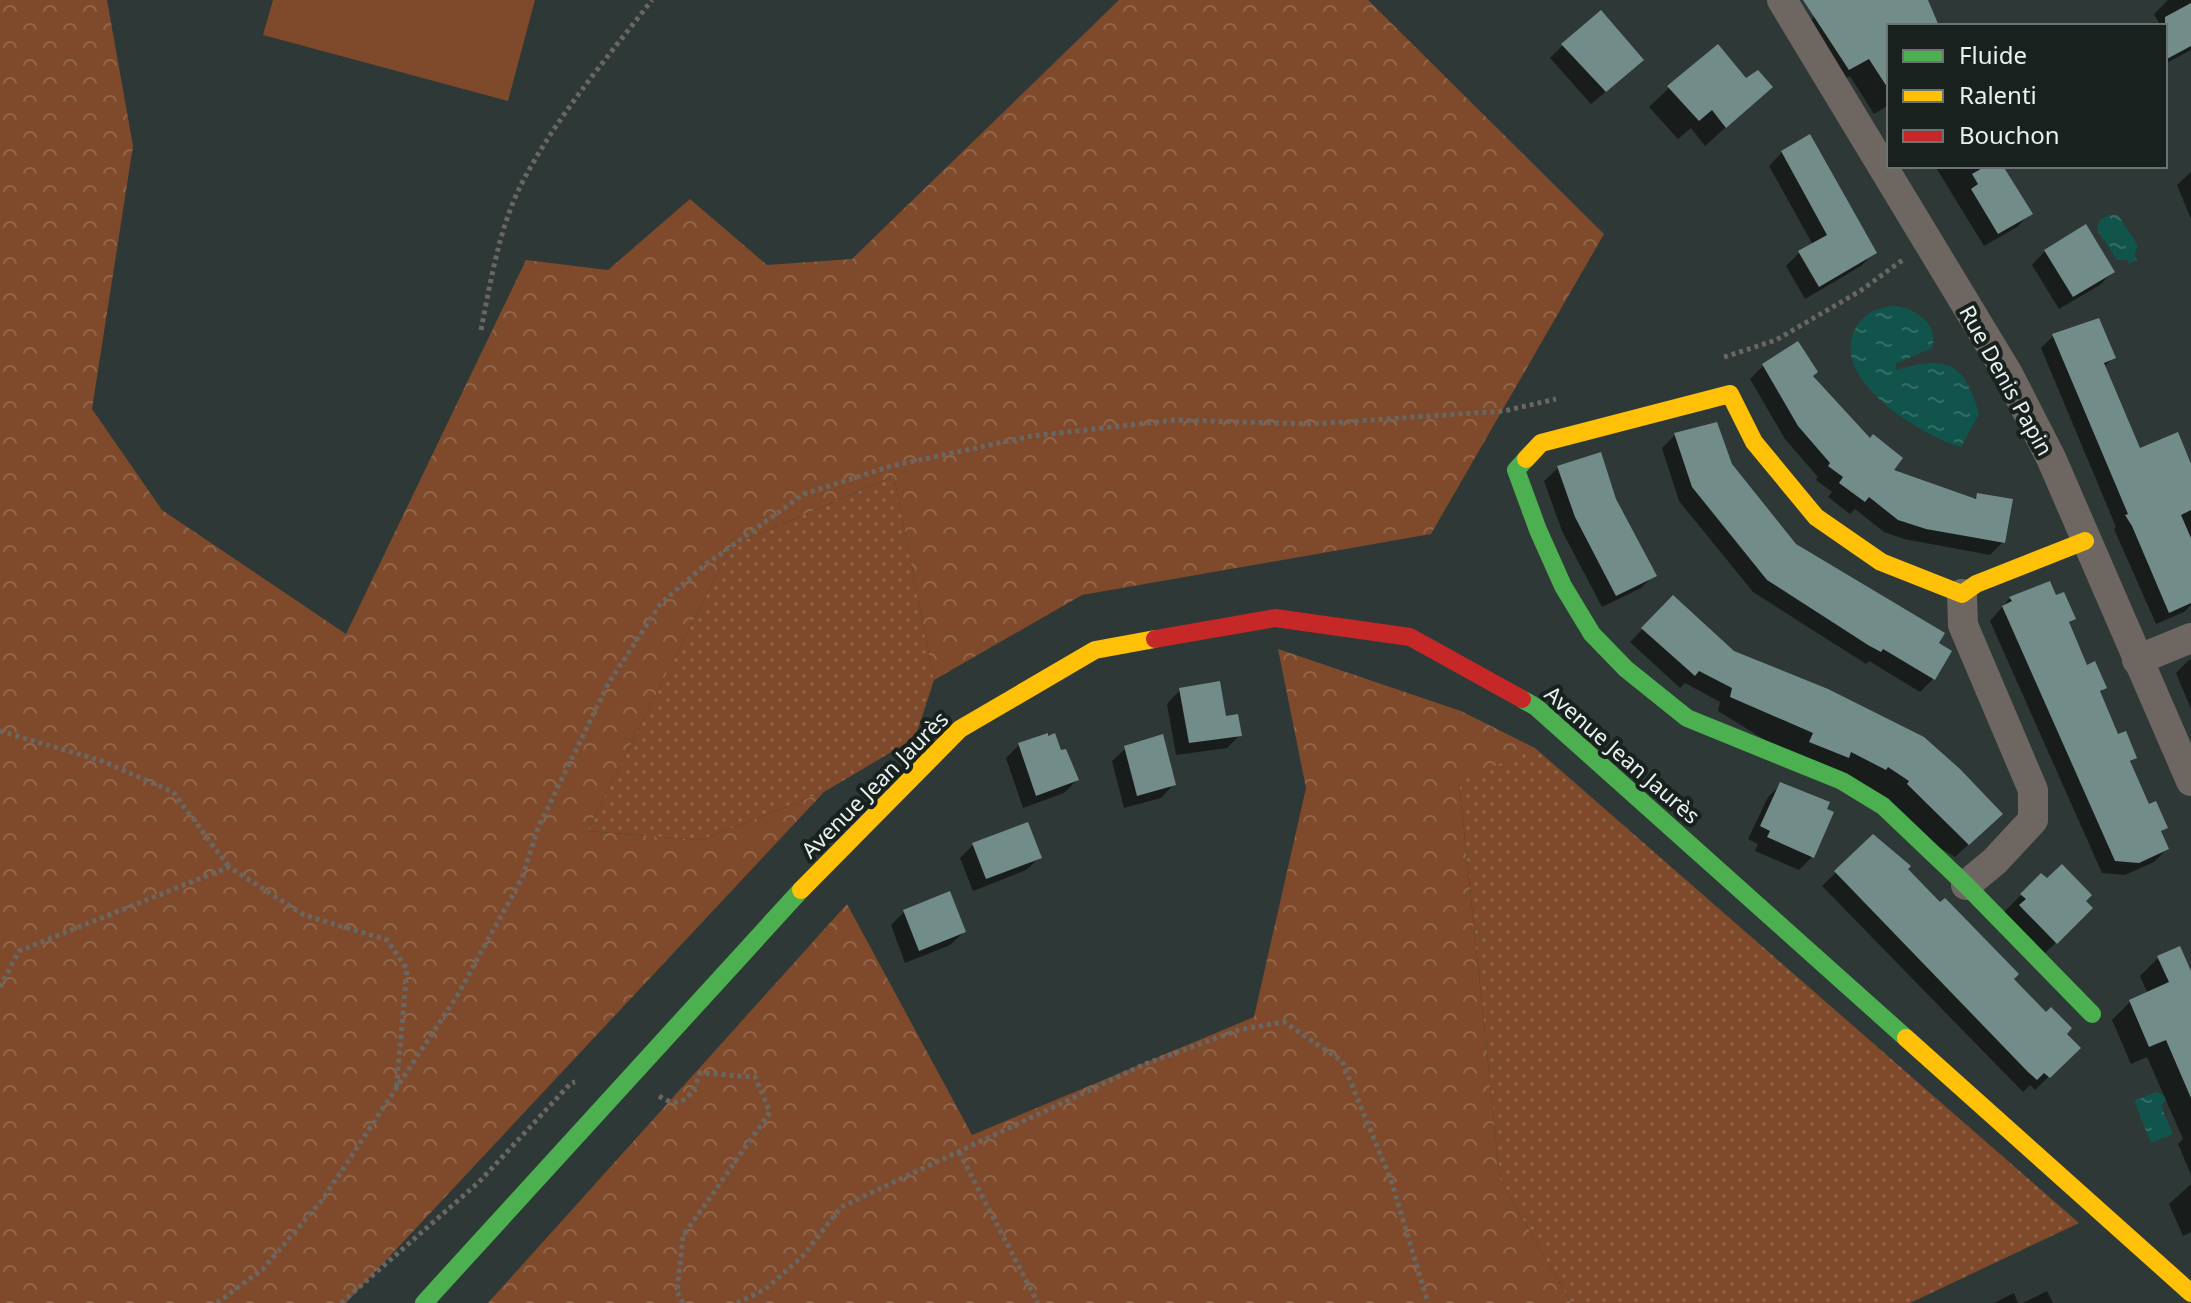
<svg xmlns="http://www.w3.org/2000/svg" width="2191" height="1303" viewBox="0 0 2191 1303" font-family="'Noto Sans',sans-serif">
  <defs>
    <pattern id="grass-dots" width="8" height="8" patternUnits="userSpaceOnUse" patternTransform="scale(2)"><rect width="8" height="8" fill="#7e4a2b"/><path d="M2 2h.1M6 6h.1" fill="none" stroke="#90654a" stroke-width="1.8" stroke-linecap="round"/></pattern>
    <pattern id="forest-crowns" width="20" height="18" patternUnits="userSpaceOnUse" patternTransform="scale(2)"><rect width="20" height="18" fill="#7e4a2b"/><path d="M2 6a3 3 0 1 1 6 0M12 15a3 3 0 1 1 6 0" fill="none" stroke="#90654a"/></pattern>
    <pattern id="water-ripples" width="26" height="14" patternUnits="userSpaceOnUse" patternTransform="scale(2)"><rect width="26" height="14" fill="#11544c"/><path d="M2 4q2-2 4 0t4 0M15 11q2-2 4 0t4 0" fill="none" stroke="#346d66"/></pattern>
  </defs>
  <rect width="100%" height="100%" fill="#2e3836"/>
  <g fill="url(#grass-dots)">
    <polygon points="894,476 934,680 915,738 824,792 701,840 587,831 731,546"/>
    <polygon points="1535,748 2079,1223 1910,1303 1571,1303 1500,1179 1459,781"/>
  </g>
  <g fill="url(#forest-crowns)">
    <polygon points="0,0 107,0 133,146 92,409 162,510 346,634 526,260 608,270 690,199 767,265 852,259 1119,0 1368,0 1604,234 1431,534 1082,595 934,680 894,476 731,546 587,831 701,840 824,792 346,1303 0,1303"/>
    <polygon points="1278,649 1461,711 1535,748 1459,782 1500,1179 1571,1303 488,1303 847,904 972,1135 1254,1017 1306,788"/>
  </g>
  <polygon fill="#7e4a2b" points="273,0 535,0 508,101 263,35"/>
  <g fill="url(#water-ripples)">
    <polygon points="2109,215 2118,215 2138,246 2134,255 2137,260 2129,264 2127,260 2117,260 2097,229 2100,220"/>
    <path d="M1893 306C1914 307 1940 324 1932 348L1895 364 1897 370C1947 355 1964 362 1979 414L1961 447C1922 436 1827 379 1856 327 1864 314 1877 307 1893 306Z"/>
    <polygon points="2156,1092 2165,1096 2166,1100 2161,1106 2173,1134 2151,1143 2134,1101"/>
  </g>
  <g fill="#0007">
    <polygon points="1851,0 1926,0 1928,26 1889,26 1889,105 1874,114 1850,76 1830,87 1796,36 1814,17"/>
    <polygon points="2168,0 2191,0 2191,50 2165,64 2165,26 2153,26 2159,23 2154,14"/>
    <polygon points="1563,45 1628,73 1591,104 1550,58"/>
    <polygon points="1746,81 1771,87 1705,146 1691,128 1678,139 1649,107 1669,88"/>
    <polygon points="1782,152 1874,253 1861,266 1805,299 1786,266 1799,253 1813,245 1769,166"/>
    <polygon points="1935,166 2001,166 2030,213 2017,227 1984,246"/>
    <polygon points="2191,172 2191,219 2177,185"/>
    <polygon points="2045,251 2113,272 2100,285 2059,309 2032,265"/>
    <polygon points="2053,336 2114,357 2104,367 2139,450 2191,490 2191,605 2184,612 2156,624 2114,529 2116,527 2041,348"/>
    <polygon points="1763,366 1811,377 1891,471 1973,500 1978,495 2003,542 1990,555 1904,539 1884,532 1855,509 1850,514 1828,497 1832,492 1816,480 1818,477 1785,439 1750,379"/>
    <polygon points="1675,435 1795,545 1949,652 1933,679 1920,692 1869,661 1866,664 1753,592 1679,501 1662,448"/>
    <polygon points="1599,455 1614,500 1654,575 1641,588 1602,607 1562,531 1544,481 1558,468"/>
    <polygon points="1673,598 1733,653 1987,827 1955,857 1718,711 1720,702 1685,683 1680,688 1630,642"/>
    <polygon points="2010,598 2055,598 2074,619 2068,624 2086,667 2104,688 2099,694 2117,737 2135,758 2129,764 2148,806 2166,827 2160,833 2167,849 2154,862 2125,875 2102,873 1990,621"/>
    <polygon points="2189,660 2191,660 2191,709 2176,673"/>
    <polygon points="1180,690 1224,718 1240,735 1227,748 1176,755 1167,704"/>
    <polygon points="1019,745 1060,753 1077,780 1064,793 1023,808 1006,758"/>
    <polygon points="1126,748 1174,784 1161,798 1124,808 1112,761"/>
    <polygon points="1781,784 1812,857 1799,870 1755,851 1758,844 1748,839 1768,797"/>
    <polygon points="1873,836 2078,1048 2035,1090 2030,1085 2023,1092 1822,886"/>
    <polygon points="973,845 1040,857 1026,870 973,891 960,858"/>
    <polygon points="2041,875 2091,908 2036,962 2001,915"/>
    <polygon points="904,912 964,932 950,945 905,963 891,925"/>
    <polygon points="2158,958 2191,976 2191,1175 2178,1144 2183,1139 2147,1057 2131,1064 2112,1020 2130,1002 2148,994 2140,976"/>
    <polygon points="2191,1184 2191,1232 2183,1236 2169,1204"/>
    <polygon points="2047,1291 2053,1303 2023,1303"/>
    <polygon points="2014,1293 2018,1303 1994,1303"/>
  </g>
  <g fill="#728d89">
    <polygon points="1803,0 1928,0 1939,26 1889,26 1889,90 1869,59 1849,70"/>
    <polygon points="2191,3 2191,46 2165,60 2165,17"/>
    <polygon points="1601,10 1644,60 1606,92 1561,44"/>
    <polygon points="1718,44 1746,78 1758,70 1773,87 1726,128 1712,110 1699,121 1667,86"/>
    <polygon points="1810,134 1877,253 1819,287 1798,251 1827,235 1781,151"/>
    <polygon points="1986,166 2003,166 2033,214 1998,234 1971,189 1978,184 1972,174"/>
    <polygon points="2086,224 2115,272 2073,297 2044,250"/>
    <polygon points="2099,318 2116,358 2104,363 2140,448 2178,432 2191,464 2191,510 2181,515 2191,538 2191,603 2169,613 2132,526 2125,515 2128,514 2052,334"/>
    <polygon points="1798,341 1818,372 1813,376 1870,438 1873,434 1903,458 1894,470 1976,499 1977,493 2013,499 2005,543 1926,529 1898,520 1869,497 1865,502 1839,483 1843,477 1828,466 1830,463 1798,426 1762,364"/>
    <polygon points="1717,422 1732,464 1796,544 1945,633 1939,643 1952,651 1935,680 1883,649 1881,652 1868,645 1767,580 1692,487 1674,433"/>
    <polygon points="1601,452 1616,499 1657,576 1616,596 1575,517 1557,466"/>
    <polygon points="2050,581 2056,595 2064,592 2076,619 2069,622 2087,665 2095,661 2107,688 2100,691 2118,734 2126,731 2137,758 2130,761 2149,804 2156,801 2168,828 2161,831 2169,849 2139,863 2115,861 2002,606 2012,601 2009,597"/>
    <polygon points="1673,595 1734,651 1828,689 1924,737 1960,769 2003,814 1969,845 1907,784 1909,781 1888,767 1886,770 1851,752 1849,758 1809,742 1813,733 1730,697 1732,688 1699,671 1695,676 1641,628"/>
    <polygon points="1220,681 1226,716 1238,714 1242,736 1189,743 1179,688"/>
    <polygon points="1048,733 1048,736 1055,733 1061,750 1066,749 1079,780 1036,796 1018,743"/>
    <polygon points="1163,734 1176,785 1137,796 1124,746"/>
    <polygon points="1780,782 1830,802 1827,809 1834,812 1814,858 1767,837 1770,831 1760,826"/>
    <polygon points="1028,822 1042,858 986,879 972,843"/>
    <polygon points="1873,834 1911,866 1908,869 1940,902 1945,898 1949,902 2019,974 2014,979 2046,1012 2051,1007 2072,1028 2067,1034 2081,1048 2050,1078 2044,1073 2037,1080 2028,1072 1834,871"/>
    <polygon points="2062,864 2092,895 2086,901 2093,908 2057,944 2019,905 2026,899 2020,894 2041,873 2047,878"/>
    <polygon points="950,891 966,932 919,951 903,910"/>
    <polygon points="2180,946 2191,971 2191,1098 2166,1040 2149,1047 2129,1000 2169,982 2157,956"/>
  </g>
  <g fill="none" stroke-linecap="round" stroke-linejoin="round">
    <g stroke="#6a6662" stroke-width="5" stroke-dasharray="4 4" stroke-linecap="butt">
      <path d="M481 330C491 280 499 227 523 181 557 116 607 58 652 0"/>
      <polyline points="1724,357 1776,340 1860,291 1904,259"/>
      <polyline points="0,731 102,761 173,792 229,867"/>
      <polyline points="0,987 19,951 229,867 304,915 387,940 407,969 396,1091"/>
      <path d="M659 1096C683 1112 693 1094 700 1073L755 1077 770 1112 683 1236 677 1292 683 1303"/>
      <polyline points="959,1152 1038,1303"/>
      <polyline points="217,1303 263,1269 323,1199 457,996 522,878 538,828 608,684 661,603 705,565 804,494 891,466 1032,436 1175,420 1313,424 1504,411 1556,399"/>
      <polyline points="341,1303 479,1182 571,1083 575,1082"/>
      <polyline points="737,1303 764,1290 803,1256 841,1207 1145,1064 1238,1030 1284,1022 1342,1061 1391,1180 1428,1303"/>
    </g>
    <g stroke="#6d6661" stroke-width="30">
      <polyline points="1782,0 2008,374 2051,458 2191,781"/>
      <polyline points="1962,594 1963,625 2033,790 2033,820 1995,861 1966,885"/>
      <polyline points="2137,660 2191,638"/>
    </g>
    <g stroke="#4caf50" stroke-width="18">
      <polyline points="1526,459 1516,470 1538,530 1563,586 1592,634 1626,669 1687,718 1842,781 1883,806 1966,885 2092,1014"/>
      <polyline points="1522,699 1536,707 1906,1038"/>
      <polyline points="424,1303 801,890"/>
    </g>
    <g stroke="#ffc107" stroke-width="18">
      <polyline points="1526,459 1541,443 1730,394 1754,442 1816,517 1881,562 1962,594 1976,584 2085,541"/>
      <polyline points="801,890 960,729 1095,650 1155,639"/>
      <polyline points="1906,1038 2191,1293"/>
    </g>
    <polyline stroke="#c62828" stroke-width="18" points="1155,639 1275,618 1410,637 1522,699"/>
  </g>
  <g text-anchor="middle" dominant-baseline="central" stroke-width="8" stroke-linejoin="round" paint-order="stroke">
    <g font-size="22" fill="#e7f1ef" stroke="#19211f">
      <text transform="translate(2007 380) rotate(61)">Rue Denis Papin</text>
      <text transform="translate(1623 754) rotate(41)">Avenue Jean Jaurès</text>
      <text transform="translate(874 784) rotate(-45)">Avenue Jean Jaurès</text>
    </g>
  </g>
  <rect x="1887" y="24" width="280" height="144" fill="#19211f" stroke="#6b7472" stroke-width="2"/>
  <rect x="1903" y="50" width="40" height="12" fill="#4caf50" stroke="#6b7472" stroke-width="2"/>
  <text x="1959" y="64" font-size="24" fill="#e7f1ef">Fluide</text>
  <rect x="1903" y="90" width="40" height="12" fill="#ffc107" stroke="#6b7472" stroke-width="2"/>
  <text x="1959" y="104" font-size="24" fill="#e7f1ef">Ralenti</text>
  <rect x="1903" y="130" width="40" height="12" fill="#c62828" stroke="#6b7472" stroke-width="2"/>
  <text x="1959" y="144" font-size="24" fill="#e7f1ef">Bouchon</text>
</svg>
